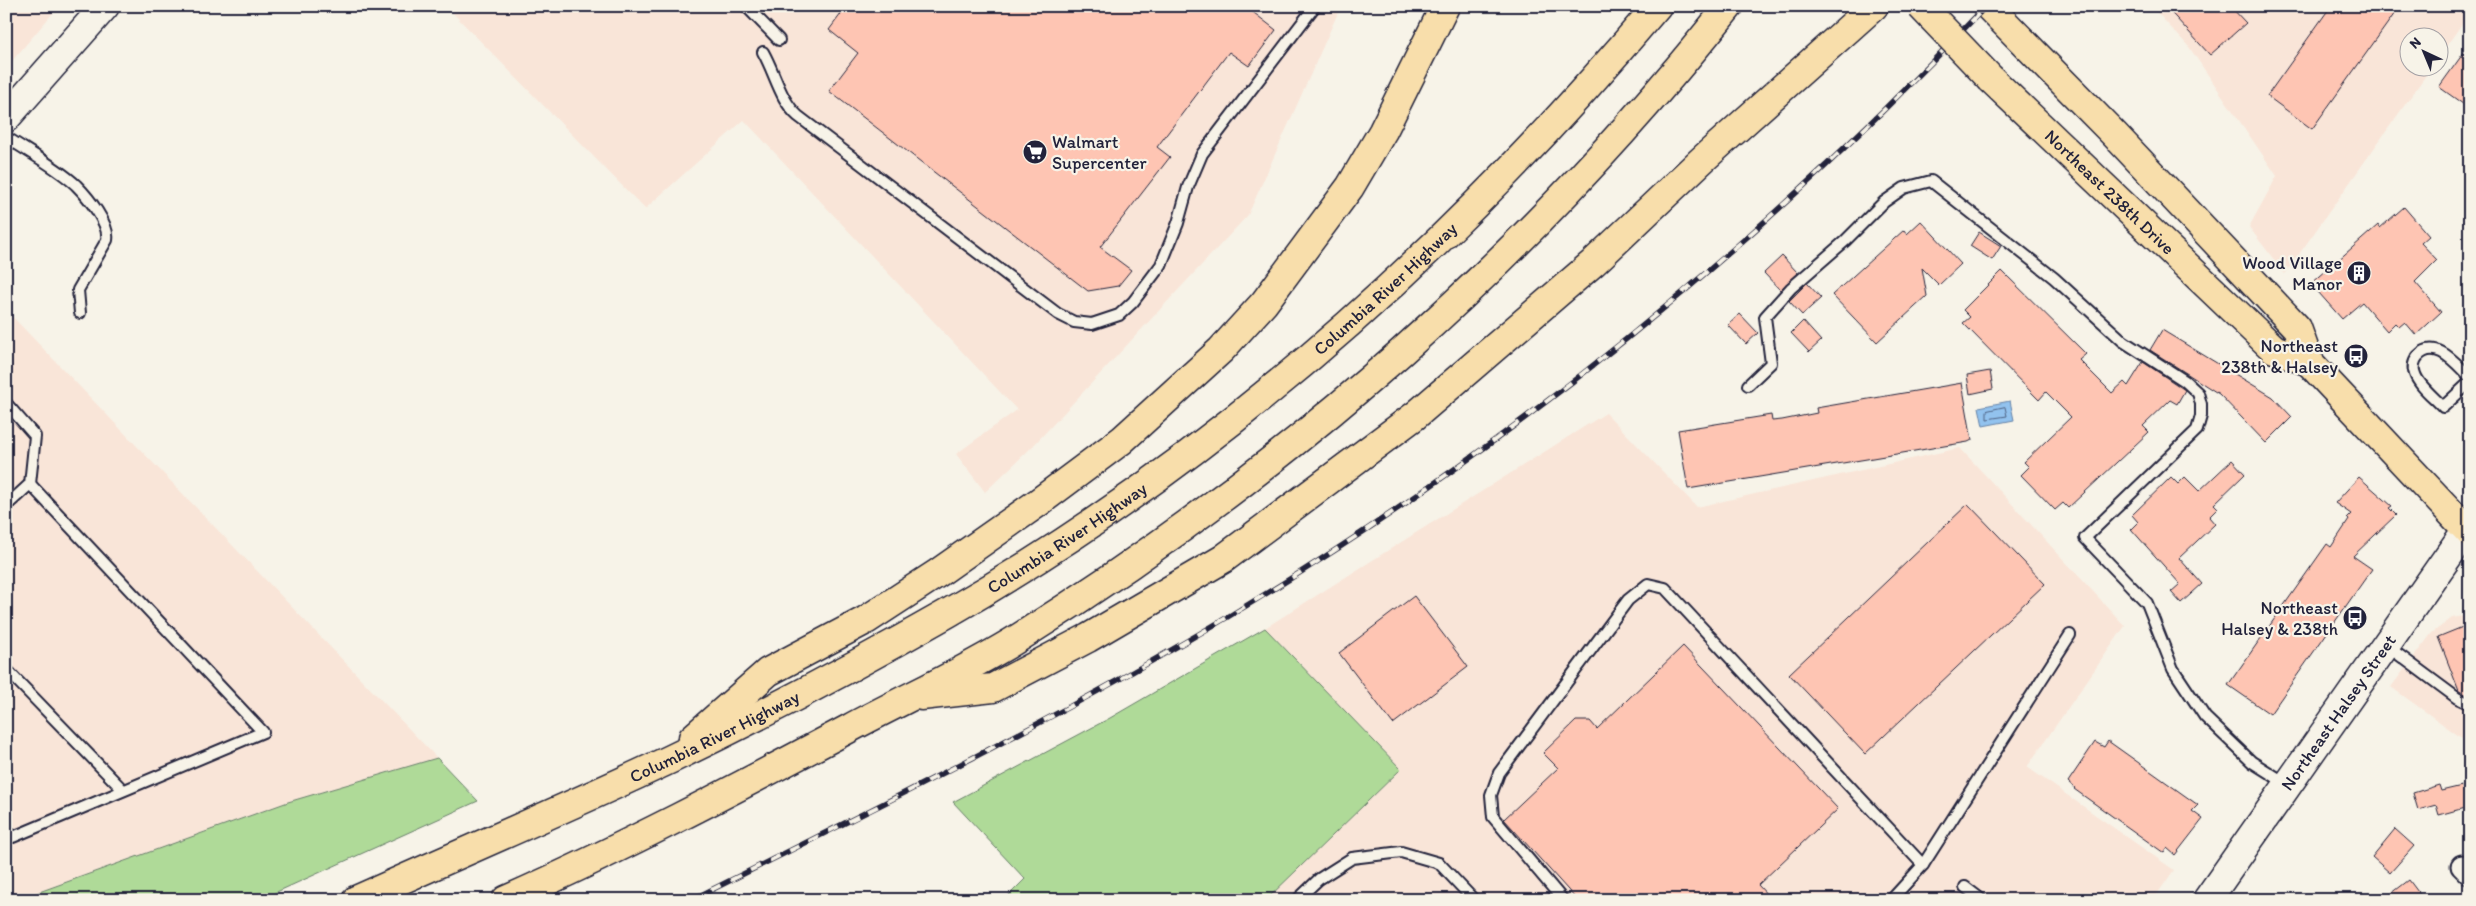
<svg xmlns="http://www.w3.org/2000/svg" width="2476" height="906" viewBox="0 0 2476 906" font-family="Itim,sans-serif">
  <rect width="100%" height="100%" fill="#f7f3e8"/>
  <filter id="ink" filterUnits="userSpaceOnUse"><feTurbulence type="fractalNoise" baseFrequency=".02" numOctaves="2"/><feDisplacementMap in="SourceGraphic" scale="10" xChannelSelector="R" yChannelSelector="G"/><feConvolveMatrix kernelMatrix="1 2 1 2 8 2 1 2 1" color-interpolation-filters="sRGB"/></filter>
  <g filter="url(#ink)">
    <g fill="#f9e5d8">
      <polygon points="6,6 59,6 6,68"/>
      <polygon points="446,6 1341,6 1248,215 1032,447 985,492 956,454 1017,410 744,120 645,209"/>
      <polygon points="2151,6 2470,6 2470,12 2439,57 2438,38 2408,38 2408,68 2431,68 2285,274 2249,227 2277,176 2189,47"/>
      <polygon points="6,310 437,758 288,802 17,900 6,900"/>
      <polygon points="1606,413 1697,507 1960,448 2125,626 2027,767 2174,870 2153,900 1266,900 1401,769 1265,628"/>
      <polygon points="2470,615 2470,752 2466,741 2391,687 2432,633 2452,618"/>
    </g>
    <g fill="#afda98" stroke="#687e6a">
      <polygon points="1265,628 1401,769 1266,900 1004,900 1025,879 953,802 1110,718"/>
      <polygon points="437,758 478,801 259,900 17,900 288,802"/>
    </g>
    <polygon fill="#92c2ee" stroke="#6582a6" points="2010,401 2014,420 1983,426 1979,407"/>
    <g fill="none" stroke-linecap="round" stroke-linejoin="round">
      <polygon stroke="#4f6283" stroke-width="1" points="2005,407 2007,416 1987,419 1987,411"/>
    </g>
    <g fill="#fec5b3" stroke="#22223b">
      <polygon points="847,6 1245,6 1276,30 1249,66 1229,52 1157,147 1170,157 1100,247 1131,270 1118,286 1088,291 829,91 858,53 829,30"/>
      <polygon points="2165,6 2230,6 2246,23 2210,55"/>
      <polygon points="2331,6 2400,6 2312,129 2267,96"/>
      <polygon points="2470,44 2470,109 2439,87"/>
      <polygon points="2404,207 2429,236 2421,243 2437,260 2415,282 2441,312 2416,335 2405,322 2399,327 2395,323 2387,331 2362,302 2342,319 2311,284 2378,225 2380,228"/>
      <polygon points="1921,221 1961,264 1939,285 1922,268 1927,296 1877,342 1832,295 1904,230 1907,234"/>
      <polygon points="1979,232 2001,246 1992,260 1970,246"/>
      <polygon points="1782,256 1798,273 1780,290 1764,273"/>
      <polygon points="2002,271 2086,354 2079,360 2112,393 2124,382 2128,386 2143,362 2185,390 2177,404 2170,400 2143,426 2149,432 2068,508 2063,503 2055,510 2021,475 2029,467 2024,462 2071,417 2046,392 2039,400 1963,323 1970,317 1963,310"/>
      <polygon points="1807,283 1821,298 1802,315 1789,301"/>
      <polygon points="1740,314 1758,333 1746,344 1728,325"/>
      <polygon points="1803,321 1821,341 1809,352 1791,333"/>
      <polygon points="2162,330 2273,397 2292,417 2266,443 2219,394 2150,350"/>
      <polygon points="1990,371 1993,389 1970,394 1967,375"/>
      <polygon points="1962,383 1972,440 1968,442 1688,489 1678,430 1771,415 1772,421 1782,420 1817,413 1816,408"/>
      <polygon points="2232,460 2245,474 2214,504 2218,508 2209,517 2215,524 2179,558 2202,584 2181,603 2171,592 2180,584 2131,529 2138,522 2132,515 2171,477 2178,484 2185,477 2199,491"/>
      <polygon points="2359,477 2392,506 2389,508 2396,515 2353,556 2372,569 2270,714 2228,685 2327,544 2331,547 2349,520 2347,518 2351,514 2335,503"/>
      <polygon points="1968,504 2045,584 1865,754 1789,674"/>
      <polygon points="1414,596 1468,667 1393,724 1339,653"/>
      <polygon points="2470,624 2470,696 2459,691 2438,637"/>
      <polygon points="1683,646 1838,809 1758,885 1772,900 1577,900 1504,819 1558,768 1543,753 1576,721 1590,721 1597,729"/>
      <polygon points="2108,741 2198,805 2192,811 2203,819 2175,855 2167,848 2164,853 2074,789 2075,788 2068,782 2095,742 2104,747"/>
      <polygon points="2439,785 2441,791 2462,786 2468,807 2439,815 2436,805 2418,810 2413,793"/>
      <polygon points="2395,829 2414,846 2390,873 2372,857"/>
      <polygon points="2409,880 2424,900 2383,900"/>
    </g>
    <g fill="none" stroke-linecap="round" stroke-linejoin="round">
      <defs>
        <g id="lane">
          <polyline points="746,6 779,40"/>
          <path d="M763 52C775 73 780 100 798 116L1058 314 1074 322 1092 324 1119 315 1133 302 1161 265 1178 223 1188 187 1202 154 1315 6"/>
          <path d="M6 137C27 151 58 168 76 185 88 197 110 224 107 240L78 290 80 313"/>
          <path d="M2470 377C2457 365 2436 337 2418 356 2414 361 2412 367 2415 374 2419 386 2434 397 2443 407L2470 382"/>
          <polyline points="1748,385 1771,363 1765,317 1791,288 1845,241 1884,202 1904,188 1931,181 2054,278 2123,341 2185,381 2198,393 2201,404 2201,416 2197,430 2085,538 2147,603 2173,669 2205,717 2252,762 2287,784"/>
          <polyline points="6,403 35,436 30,484"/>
          <polyline points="6,506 30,484 263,732 13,837 6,830"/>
          <polyline points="2387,646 2457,698 2470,704"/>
          <polyline points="6,669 123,790"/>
          <polyline points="1965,887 1982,900"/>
          <polyline points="1297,900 1319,879 1352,858 1401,852 1439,863 1474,900"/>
          <polyline points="1563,900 1493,817 1491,795 1499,773 1628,600 1648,584 1665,588 1923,865"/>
          <polyline points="1891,900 1923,865 2070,635"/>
        </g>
        <polyline id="street" points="2462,866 2470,874"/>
        <g id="secondary">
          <polyline points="6,118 105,6"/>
          <path id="s1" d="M2207 900 2470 525"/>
        </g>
        <g id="highway">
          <polyline points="1988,6 2115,135 2297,328 2309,362 2470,533"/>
          <path id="s2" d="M1991 79 2274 349 2309 362"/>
          <polyline points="921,696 993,688 1088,638 1223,559 1416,415 1593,263 1703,159 1874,6"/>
          <polyline points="693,738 768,672 866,620 938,573 1039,502 1122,440 1221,350 1264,303 1350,187 1383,131 1445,6"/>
          <path id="s3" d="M356 900C461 853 567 808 671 759 765 714 857 665 948 613 1220 457 1455 246 1657 6"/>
          <path d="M506 900C623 848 737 788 850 728 906 698 966 671 1020 637 1294 465 1527 259 1729 6"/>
        </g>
      </defs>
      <use href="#lane" stroke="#22223b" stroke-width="14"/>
      <use href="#street" stroke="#22223b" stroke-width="25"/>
      <use href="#secondary" stroke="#22223b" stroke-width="31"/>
      <use href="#highway" stroke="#22223b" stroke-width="31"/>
      <polyline stroke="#22223b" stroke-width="3" stroke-dasharray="5 4" stroke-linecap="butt" points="2351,614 2355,618"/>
      <use href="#lane" stroke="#f7f3e8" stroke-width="10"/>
      <use href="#street" stroke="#f7f3e8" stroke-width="21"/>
      <use href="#secondary" stroke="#f7f3e8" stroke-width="28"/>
      <use href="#highway" stroke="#f8deab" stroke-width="28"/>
      <defs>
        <path id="rail" d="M691 900C871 810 1053 721 1226 618 1506 451 1762 243 1986 6"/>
      </defs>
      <use href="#rail" stroke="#22223b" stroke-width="5.5"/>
      <use href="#rail" stroke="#f7f3e8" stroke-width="4" stroke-dasharray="11" stroke-linecap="butt"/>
      <defs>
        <polyline id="highway-bridge" points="1921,6 1991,79"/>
      </defs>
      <use href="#highway-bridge" stroke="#22223b" stroke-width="31" stroke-linecap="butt"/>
      <use href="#highway-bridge" stroke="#f8deab" stroke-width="28"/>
    </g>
  </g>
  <defs>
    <symbol id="supermarket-disc" viewBox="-11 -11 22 22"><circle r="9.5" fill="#22223b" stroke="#f7f3e8"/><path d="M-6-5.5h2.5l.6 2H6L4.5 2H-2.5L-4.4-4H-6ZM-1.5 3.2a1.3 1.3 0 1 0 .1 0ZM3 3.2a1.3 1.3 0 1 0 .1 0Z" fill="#fff"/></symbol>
    <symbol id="building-disc" viewBox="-11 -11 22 22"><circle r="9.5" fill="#22223b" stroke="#f7f3e8"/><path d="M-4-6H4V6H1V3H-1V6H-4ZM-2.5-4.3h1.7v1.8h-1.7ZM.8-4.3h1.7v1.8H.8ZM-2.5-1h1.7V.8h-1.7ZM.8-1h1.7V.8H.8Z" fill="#fff"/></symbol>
    <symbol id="bus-disc" viewBox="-11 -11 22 22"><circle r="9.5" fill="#22223b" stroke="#f7f3e8"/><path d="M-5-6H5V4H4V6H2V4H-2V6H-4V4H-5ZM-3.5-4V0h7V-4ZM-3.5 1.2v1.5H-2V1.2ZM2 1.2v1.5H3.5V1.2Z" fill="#fff"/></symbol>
  </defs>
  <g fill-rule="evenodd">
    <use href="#supermarket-disc" x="1021" y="138" width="28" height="28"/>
    <use href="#building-disc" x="2345" y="259" width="28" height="28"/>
    <use href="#bus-disc" x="2342" y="342" width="28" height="28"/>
    <use href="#bus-disc" x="2341" y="604" width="28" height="28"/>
  </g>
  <g text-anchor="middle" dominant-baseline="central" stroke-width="4.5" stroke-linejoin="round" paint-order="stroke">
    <g font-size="18" fill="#22223b" stroke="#f7f3e8" text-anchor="end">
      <text x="1052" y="142" text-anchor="start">Walmart<tspan x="1052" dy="21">Supercenter</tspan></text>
      <text x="2342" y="263">Wood Village<tspan x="2342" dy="21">Manor</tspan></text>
      <text x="2338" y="346">Northeast<tspan x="2338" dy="21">238th &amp; Halsey</tspan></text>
      <text x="2338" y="608">Northeast<tspan x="2338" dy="21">Halsey &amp; 238th</tspan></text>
    </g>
    <g font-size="18" fill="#22223b" stroke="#f7f3e8">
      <text stroke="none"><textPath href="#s2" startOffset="164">Northeast 238th Drive</textPath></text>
      <text stroke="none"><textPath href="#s3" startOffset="1204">Columbia River Highway</textPath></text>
      <text stroke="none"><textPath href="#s3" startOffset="799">Columbia River Highway</textPath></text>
      <text stroke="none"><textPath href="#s1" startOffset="229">Northeast Halsey Street</textPath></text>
      <text stroke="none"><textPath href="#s3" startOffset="394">Columbia River Highway</textPath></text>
    </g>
  </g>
  <rect width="2476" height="906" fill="none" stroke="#f7f3e8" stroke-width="25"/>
  <rect x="12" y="12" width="2451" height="881" fill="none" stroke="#22223b" stroke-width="2" filter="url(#ink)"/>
  <g transform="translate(2424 52) rotate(316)"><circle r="24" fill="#f7f3e8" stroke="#a29fa3"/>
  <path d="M0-4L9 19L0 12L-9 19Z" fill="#22223b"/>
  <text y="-8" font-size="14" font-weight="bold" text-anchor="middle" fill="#22223b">N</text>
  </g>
</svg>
